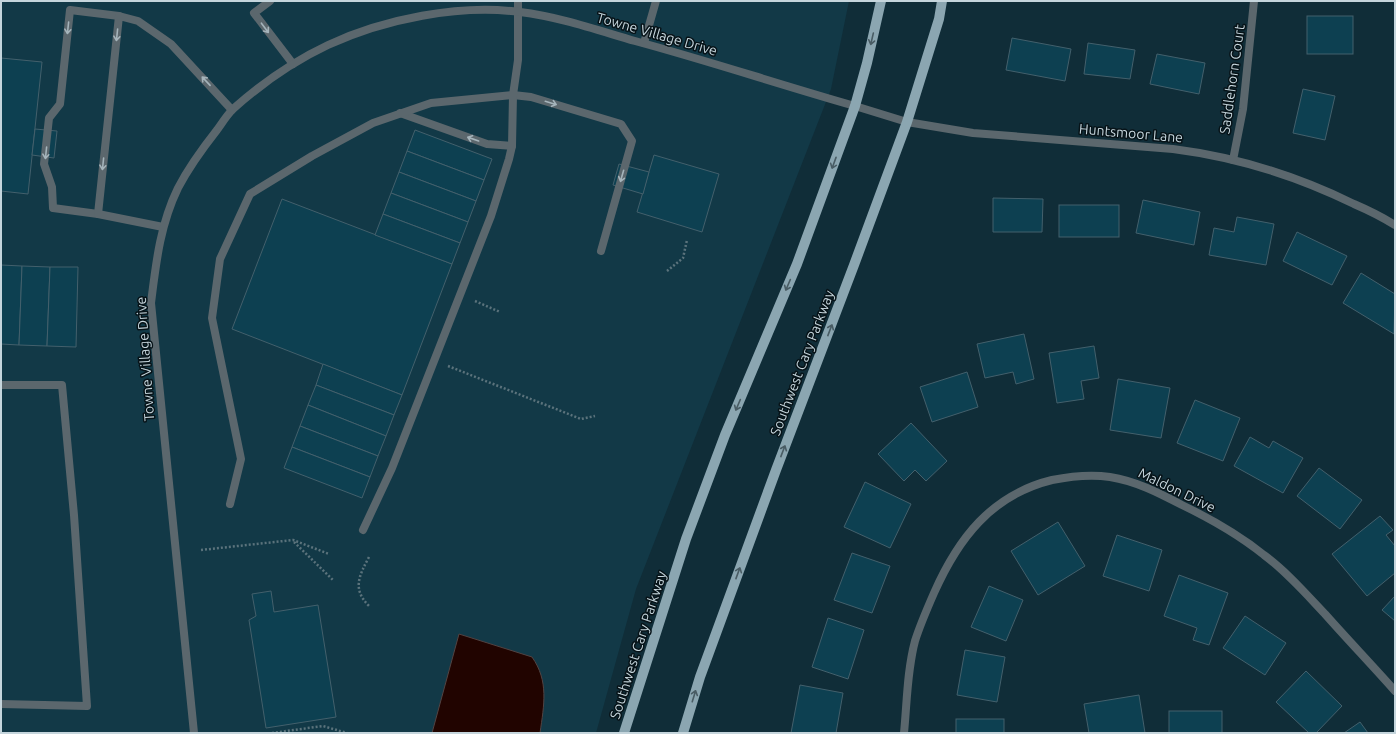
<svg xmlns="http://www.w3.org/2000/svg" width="1396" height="734" viewBox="0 0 1396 734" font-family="Ubuntu,sans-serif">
  <rect width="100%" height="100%" fill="#102d38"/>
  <polygon fill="#123947" points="1,1 849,1 831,89 636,589 596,733 1,733"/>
  <path fill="#210400" stroke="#524342" d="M459 634 532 657C549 681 544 705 540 733H432Z"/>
  <g fill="#0d4051" stroke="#43606c">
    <rect x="1307" y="16" width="46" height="38"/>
    <polygon points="1012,38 1071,49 1065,81 1006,70"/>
    <polygon points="1088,43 1135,50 1130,79 1084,74"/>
    <polygon points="1157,54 1205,63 1199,94 1150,84"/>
    <polygon points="1,58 42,62 28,194 1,191"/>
    <polygon points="1303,89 1335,96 1325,140 1293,133"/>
    <polygon points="35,129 57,131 54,158 32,155"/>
    <polygon points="415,130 492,159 484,180 407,151"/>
    <polygon points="407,151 484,180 476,201 399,172"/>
    <polygon points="654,155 719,174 702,232 637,212"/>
    <polygon points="619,164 649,172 643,194 613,185"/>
    <polygon points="399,172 476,201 468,222 391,193"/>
    <polygon points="391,193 468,222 460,243 383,214"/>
    <polygon points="993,198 1043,199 1042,232 993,232"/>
    <polygon points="282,199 452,264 402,395 232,329"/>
    <polygon points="1143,200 1200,212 1194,245 1136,233"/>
    <rect x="1059" y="205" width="60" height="32"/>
    <polygon points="383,214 460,243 452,264 375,235"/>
    <polygon points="1237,217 1274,224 1266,265 1209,255 1214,228 1234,232"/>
    <polygon points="1297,232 1347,256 1332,285 1283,261"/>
    <polygon points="1,265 22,266 19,345 1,344"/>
    <polygon points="22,266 50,267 47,346 19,345"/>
    <polygon points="50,267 78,267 76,347 47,346"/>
    <polygon points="1361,273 1395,294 1394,334 1343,303"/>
    <polygon points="1024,334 1034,379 1016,384 1013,372 985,378 977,344"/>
    <polygon points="1094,346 1099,378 1081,381 1084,399 1057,403 1049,353"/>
    <polygon points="323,364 402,395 394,415 316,385"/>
    <polygon points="967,372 978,407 932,422 920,387"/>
    <polygon points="1118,379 1170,388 1161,438 1110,430"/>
    <polygon points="316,385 394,415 386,436 308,405"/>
    <polygon points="1195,400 1240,418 1223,461 1177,443"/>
    <polygon points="308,405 386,436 378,456 300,426"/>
    <polygon points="911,423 947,461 926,481 915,470 904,481 878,454"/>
    <polygon points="300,426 378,456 370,477 292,447"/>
    <polygon points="1250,437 1269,448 1273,441 1303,458 1283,493 1234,466"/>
    <polygon points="292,447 370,477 362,498 284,468"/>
    <polygon points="1319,468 1362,500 1340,529 1297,496"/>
    <polygon points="865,482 911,504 890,548 844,527"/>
    <polygon points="1380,516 1393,530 1386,535 1395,546 1395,573 1367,596 1332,554"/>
    <polygon points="1058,522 1085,566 1038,595 1011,551"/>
    <polygon points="1117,535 1162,550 1149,591 1103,576"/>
    <polygon points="852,553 890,566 872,613 834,600"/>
    <polygon points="1179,575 1228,593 1209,645 1193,640 1197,628 1164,616"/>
    <polygon points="989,586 1023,600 1006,641 971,627"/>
    <polygon points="271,591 274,612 318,605 336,717 266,728 249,620 256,616 252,594"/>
    <polygon points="1395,596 1395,621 1382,610"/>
    <polygon points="1245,616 1286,643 1265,675 1223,648"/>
    <polygon points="828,618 864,630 848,679 812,667"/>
    <polygon points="965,650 1005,657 997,702 957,695"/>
    <polygon points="1306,671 1342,706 1316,733 1309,733 1276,702"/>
    <polygon points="800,685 843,693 836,733 791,733"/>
    <polygon points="1139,695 1145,733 1089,733 1084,704"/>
    <rect x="1169" y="711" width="53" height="22"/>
    <rect x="956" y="719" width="48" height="14"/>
    <polygon points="1360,722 1368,733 1344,733"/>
  </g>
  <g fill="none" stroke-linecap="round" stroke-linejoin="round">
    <g stroke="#5b737c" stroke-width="2.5" stroke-dasharray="2 2" stroke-linecap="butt">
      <polyline points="667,271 683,258 687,240"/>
      <polyline points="475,301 500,312"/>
      <polyline points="448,366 581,419 595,416"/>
      <polyline points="294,542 334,581"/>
      <polyline points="201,550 293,540 329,554"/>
      <path d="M369 557C359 576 352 589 369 606"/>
      <polyline points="272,733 323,726 347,733"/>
    </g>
    <g stroke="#5b676d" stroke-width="8">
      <polyline points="270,1 254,13 293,64"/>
      <polyline points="644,43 656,1"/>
      <polyline points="400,113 487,144 512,146"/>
      <polyline points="98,214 53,208 52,187 44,164 49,118 60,104 70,10 119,16"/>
      <polyline points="163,227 98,214 119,16 138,21 171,44 232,110"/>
      <polyline points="1,385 62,385 74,515 87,706 1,704"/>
      <polyline points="230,504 241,459 212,318 220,259 250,194 312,156 373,123 431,103 513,95 531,97 621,124 632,141 601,251"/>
      <polyline points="363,530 392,468 491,216 509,159 512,146 513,95 518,60 518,1"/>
    </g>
    <g stroke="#5b676d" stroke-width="8">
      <path d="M855 106 907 122 973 133 1173 149C1236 157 1297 176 1354 204 1368 210 1382 217 1395 225"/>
      <polyline points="1233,160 1243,109 1254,1"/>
      <path d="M904 733C907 703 907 671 915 641 920 625 927 609 934 593 958 539 991 495 1052 480 1072 476 1090 474 1110 477 1136 481 1159 493 1182 505 1211 519 1239 535 1264 555 1287 572 1306 594 1325 614 1348 640 1372 665 1395 691"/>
    </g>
    <path stroke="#5b676d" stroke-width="8" d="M194 733 151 303C156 263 160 225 178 188 189 167 202 149 217 130 222 123 227 115 233 109 261 84 294 61 328 45 384 19 459 4 520 12 560 17 597 30 635 41 709 61 781 85 855 106"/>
    <g stroke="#8ba6b1" stroke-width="10">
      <polyline points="624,733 686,539 725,435 797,264 855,106 867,63 881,1"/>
      <polyline points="683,733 700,677 776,470 854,265 907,122 939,19 942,1"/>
    </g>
  </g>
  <defs><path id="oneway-shaft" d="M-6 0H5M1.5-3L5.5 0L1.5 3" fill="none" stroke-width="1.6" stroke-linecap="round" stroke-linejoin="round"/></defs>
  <g stroke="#a5b4bb">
    <use href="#oneway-shaft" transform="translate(68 28) rotate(96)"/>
    <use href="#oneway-shaft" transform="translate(265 28) rotate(53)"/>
    <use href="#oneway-shaft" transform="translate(117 35) rotate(96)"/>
    <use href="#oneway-shaft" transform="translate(206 81) rotate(-133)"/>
    <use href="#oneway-shaft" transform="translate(551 103) rotate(17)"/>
    <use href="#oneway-shaft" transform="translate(473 139) rotate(-161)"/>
    <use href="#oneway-shaft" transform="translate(46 153) rotate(96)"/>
    <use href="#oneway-shaft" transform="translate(103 164) rotate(96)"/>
    <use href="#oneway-shaft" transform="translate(622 176) rotate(106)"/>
  </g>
  <g stroke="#495c64">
    <use href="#oneway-shaft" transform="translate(872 39) rotate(103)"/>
    <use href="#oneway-shaft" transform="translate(834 163) rotate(110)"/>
    <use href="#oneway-shaft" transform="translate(788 285) rotate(113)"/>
    <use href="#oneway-shaft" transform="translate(830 330) rotate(-69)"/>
    <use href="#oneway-shaft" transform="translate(738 405) rotate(113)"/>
    <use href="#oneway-shaft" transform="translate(783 451) rotate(-69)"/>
    <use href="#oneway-shaft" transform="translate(738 573) rotate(-70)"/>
    <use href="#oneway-shaft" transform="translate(694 696) rotate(-73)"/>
  </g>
  <g text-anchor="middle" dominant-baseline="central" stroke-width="3" stroke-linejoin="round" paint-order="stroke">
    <g font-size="14" fill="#c5d5dc" stroke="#071318">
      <text transform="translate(657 34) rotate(16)">Towne Village Drive</text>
      <text transform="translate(1232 79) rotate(-82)">Saddlehorn Court</text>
      <text transform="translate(1131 133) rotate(5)">Huntsmoor Lane</text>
      <text transform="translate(145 359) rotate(-94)">Towne Village Drive</text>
      <text transform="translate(802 363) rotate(-69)">Southwest Cary Parkway</text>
      <text transform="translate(1177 490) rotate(26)">Maldon Drive</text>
      <text transform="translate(638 645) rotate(-72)">Southwest Cary Parkway</text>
    </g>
  </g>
  <rect width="1396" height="734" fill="none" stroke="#c5d5dc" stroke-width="4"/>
</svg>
